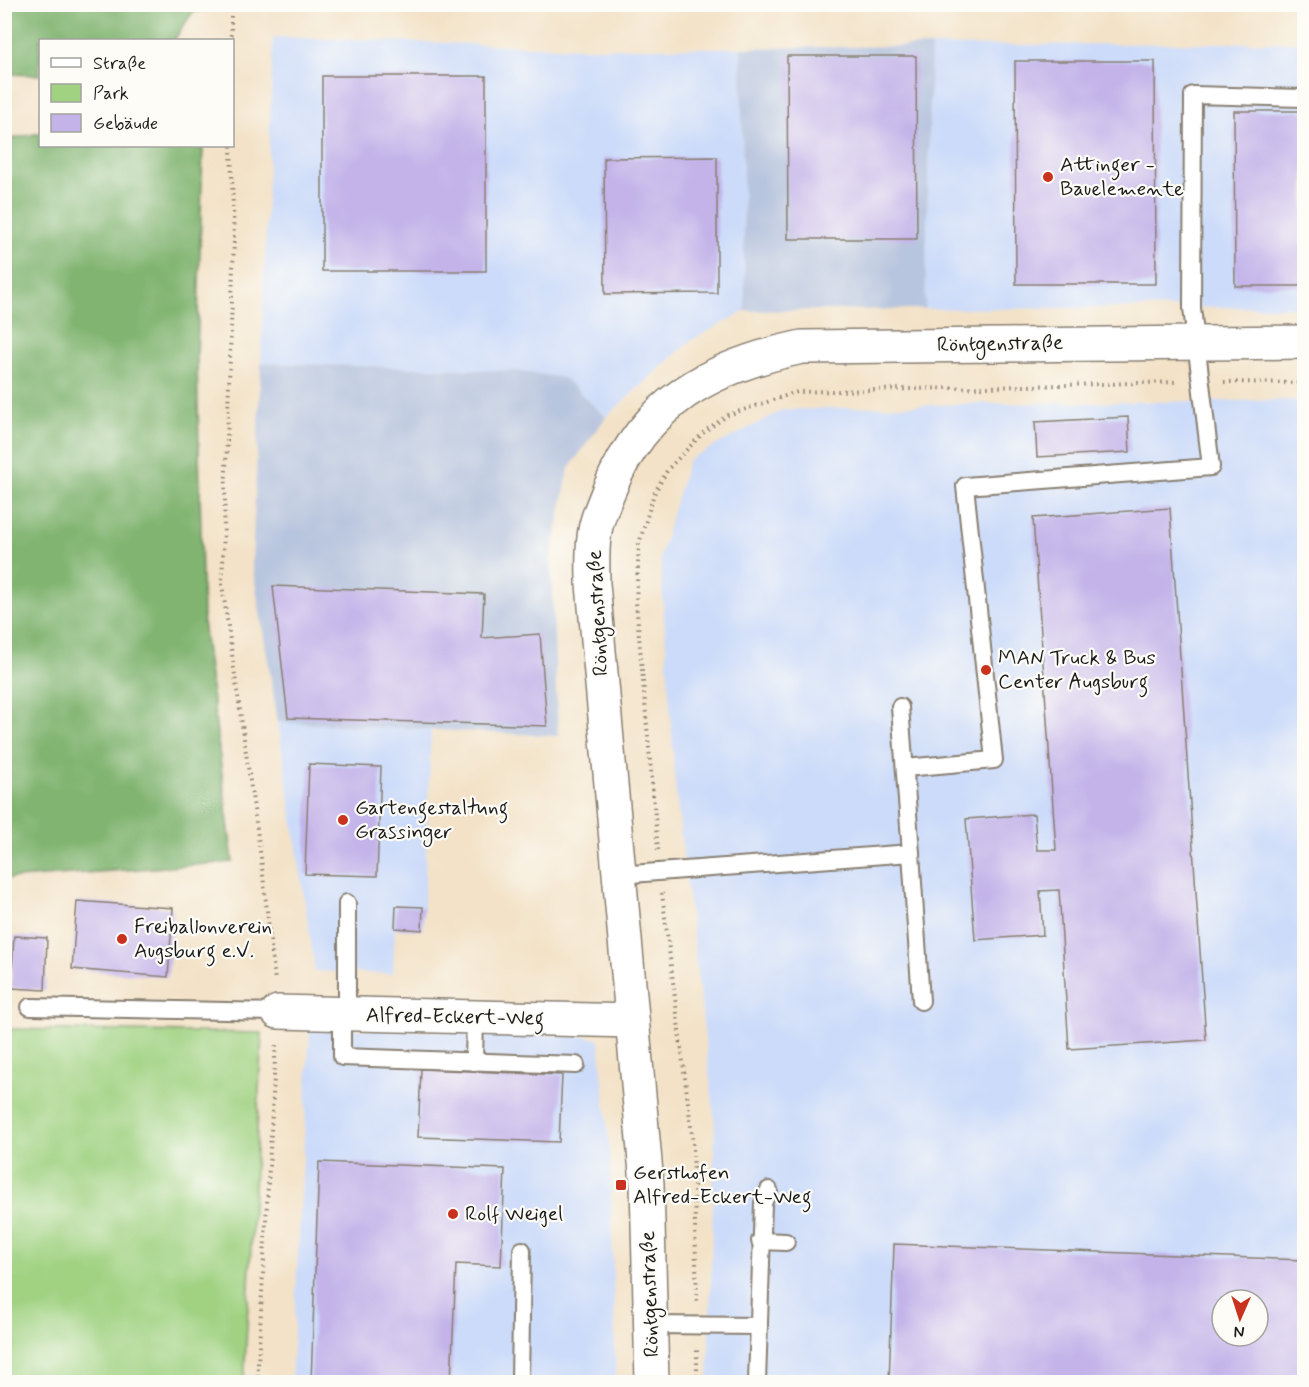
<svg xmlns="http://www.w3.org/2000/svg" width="1309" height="1387" viewBox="0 0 1309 1387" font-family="Mynerve,sans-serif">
  <rect width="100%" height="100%" fill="#fdfcf7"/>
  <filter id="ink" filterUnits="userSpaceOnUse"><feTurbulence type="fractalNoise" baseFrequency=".0167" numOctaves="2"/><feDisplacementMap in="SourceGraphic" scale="12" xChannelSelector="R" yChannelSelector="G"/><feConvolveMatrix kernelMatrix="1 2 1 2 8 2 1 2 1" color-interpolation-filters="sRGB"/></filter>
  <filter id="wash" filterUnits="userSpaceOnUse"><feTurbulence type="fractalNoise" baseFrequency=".008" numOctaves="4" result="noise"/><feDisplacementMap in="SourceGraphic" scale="24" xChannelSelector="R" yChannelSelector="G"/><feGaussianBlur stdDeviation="1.35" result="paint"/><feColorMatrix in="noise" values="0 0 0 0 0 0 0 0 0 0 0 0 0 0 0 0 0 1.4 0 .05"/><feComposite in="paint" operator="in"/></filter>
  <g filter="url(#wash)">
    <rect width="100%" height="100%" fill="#f3e2c7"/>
    <g fill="#ccdbf9" fill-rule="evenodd">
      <polygon points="273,37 584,48 741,48 745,311 690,341 606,417 564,378 518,371 261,363"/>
      <polygon points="1304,42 1304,307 925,309 931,46"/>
      <path d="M1304 400V1382H708L715 1123 675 785 660 556 688 460 783 410 959 404ZM1222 1300H1258V1336H1222Z"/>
      <polygon points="278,722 431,730 423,930 395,929 393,974 315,971"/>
      <polygon points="310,1028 582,1036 599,1039 610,1154 616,1382 291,1382"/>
    </g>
    <g fill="#b8c5de">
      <polygon points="931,46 925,309 745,311 741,48"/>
      <polygon points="261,363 518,371 564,378 606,417 569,468 551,560 558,736 278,722 252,564"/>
    </g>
    <polygon fill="#a0d282" stroke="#5e774f" stroke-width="1.5" points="5,1029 262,1033 244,1382 5,1381"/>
    <g fill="#80b470" stroke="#4e6846" stroke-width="1.5">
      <polygon points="12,5 12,4 212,5 192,13 174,40 40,40 40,75 5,74 5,25"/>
      <polygon points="40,133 40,146 203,146 197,359 203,621 233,862 5,879 4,140"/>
    </g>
    <g id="blocks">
      <g fill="#c3b3e9" fill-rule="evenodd">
        <polygon points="787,56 916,56 917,239 788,239"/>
        <polygon points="1015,61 1155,61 1156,284 1016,284"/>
        <rect x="322" y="76" width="164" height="195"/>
        <polygon points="1234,111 1304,111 1304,286 1235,286"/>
        <polygon points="717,157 717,293 605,294 604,158"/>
        <polygon points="1128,417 1130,452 1037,457 1035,422"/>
        <polygon points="1170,508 1206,1040 1069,1049 1059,890 1040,891 1043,935 975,940 966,819 1034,814 1037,850 1056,850 1033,518"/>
        <polygon points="273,586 484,594 482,638 540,634 547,726 288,718"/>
        <polygon points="309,764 381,767 377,876 305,874"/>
        <polygon points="77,901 173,908 168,977 72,969"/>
        <polygon points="396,906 423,907 422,930 395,928"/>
        <polygon points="14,936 47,938 45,990 11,988"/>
        <polygon points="421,1069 562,1075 559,1142 418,1137"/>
        <polygon points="319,1162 505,1169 501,1266 456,1264 451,1382 311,1382"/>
        <path d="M894 1244 1304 1260V1382H889ZM1222 1300H1258V1336H1222Z"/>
      </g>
    </g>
  </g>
  <g filter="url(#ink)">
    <use href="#blocks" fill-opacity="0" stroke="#887f72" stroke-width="1.5"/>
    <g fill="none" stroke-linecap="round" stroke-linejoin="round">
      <defs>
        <g id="service">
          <polyline points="900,707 911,853"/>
          <polyline points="905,768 994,760 965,486 1211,467 1192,308 1193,95 1304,98"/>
          <polyline points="618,875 911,853 921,1001"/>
          <polyline points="347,903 347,1014"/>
          <polyline points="30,1007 278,1012"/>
          <polyline points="342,1014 342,1057 576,1065"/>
          <polyline points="474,1062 475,1017"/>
          <polyline points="760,1241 786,1242"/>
          <polyline points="652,1325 759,1326"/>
          <polyline points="520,1382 522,1250"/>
          <polyline points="757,1382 763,1203 769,1190"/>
        </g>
        <polyline id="minor" points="278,1012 632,1021"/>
        <path id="tertiary" d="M652 1382 647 1184 593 584C593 569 592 553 594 538 595 522 603 505 609 490 645 401 712 366 802 347L1304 342"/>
      </defs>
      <use href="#service" stroke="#887f72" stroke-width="20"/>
      <use href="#minor" stroke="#887f72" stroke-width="36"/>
      <use href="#tertiary" stroke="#887f72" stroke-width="36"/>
      <g stroke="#887f72" stroke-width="4" stroke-dasharray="1.5 4.5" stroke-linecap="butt">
        <polyline points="231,4 231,40"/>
        <polyline points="231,146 234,240 222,584 261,858 275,981"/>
        <polyline points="1224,382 1304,383"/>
        <polyline points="658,850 636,602 639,544 654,494 668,469 705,431 728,415 797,392 1177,382"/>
        <polyline points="662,893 693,1143 697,1304"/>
        <polyline points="257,1382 276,1042"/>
        <polyline points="697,1382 697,1347"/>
      </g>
      <use href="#service" stroke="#fff" stroke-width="16"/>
      <use href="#minor" stroke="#fff" stroke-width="33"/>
      <use href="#tertiary" stroke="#fff" stroke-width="33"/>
    </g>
  </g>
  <g fill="#c8321e" stroke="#fdfcf7" stroke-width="2">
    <circle cx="1048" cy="177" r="6"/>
    <circle cx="986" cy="670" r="6"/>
    <circle cx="343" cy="820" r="6"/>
    <circle cx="122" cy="939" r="6"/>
    <rect x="615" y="1179" width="12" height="12" rx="3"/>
    <circle cx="453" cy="1214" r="6"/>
  </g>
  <g text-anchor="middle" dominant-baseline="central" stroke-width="4.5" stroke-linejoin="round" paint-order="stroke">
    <g font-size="21" fill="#1c1c1c" stroke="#fdfcf7" text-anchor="start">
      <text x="1060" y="165">Attinger -<tspan x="1060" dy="24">Bauelemente</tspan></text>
      <text x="998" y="658">MAN Truck &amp; Bus<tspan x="998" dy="24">Center Augsburg</tspan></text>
      <text x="355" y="808">Gartengestaltung<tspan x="355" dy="24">Grassinger</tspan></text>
      <text x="134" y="927">Freiballonverein<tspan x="134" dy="24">Augsburg e.V.</tspan></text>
      <text x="633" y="1173">Gersthofen<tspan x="633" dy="24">Alfred-Eckert-Weg</tspan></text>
      <text x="465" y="1214">Rolf Weigel</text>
    </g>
    <g font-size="21" fill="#1c1c1c" stroke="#fdfcf7">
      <text transform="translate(1000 344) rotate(-1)">Röntgenstraße</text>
      <text transform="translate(598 613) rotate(-93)">Röntgenstraße</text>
      <text transform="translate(455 1017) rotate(1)">Alfred-Eckert-Weg</text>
      <text transform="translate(650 1294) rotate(-92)">Röntgenstraße</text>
    </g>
  </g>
  <rect width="1309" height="1387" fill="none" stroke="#fdfcf7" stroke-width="24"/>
  <rect x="39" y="39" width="195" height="108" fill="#fdfcf7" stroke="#a3a29f" stroke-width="1.5"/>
  <rect x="51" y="58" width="30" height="9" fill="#ffffff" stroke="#a3a29f" stroke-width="1.5"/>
  <text x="93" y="69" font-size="18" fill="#1c1c1c">Straße</text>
  <rect x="51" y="84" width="30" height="18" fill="#a0d282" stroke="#a3a29f" stroke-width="1.5"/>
  <text x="93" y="99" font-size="18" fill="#1c1c1c">Park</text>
  <rect x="51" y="114" width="30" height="18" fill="#c3b3e9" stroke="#a3a29f" stroke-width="1.5"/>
  <text x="93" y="129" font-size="18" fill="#1c1c1c">Gebäude</text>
  <g transform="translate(1240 1318) rotate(183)"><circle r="28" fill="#fdfcf7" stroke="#a3a29f" stroke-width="1.5"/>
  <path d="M0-4.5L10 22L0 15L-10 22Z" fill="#c8321e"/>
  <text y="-9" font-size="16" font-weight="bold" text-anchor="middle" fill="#1c1c1c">N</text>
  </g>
</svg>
